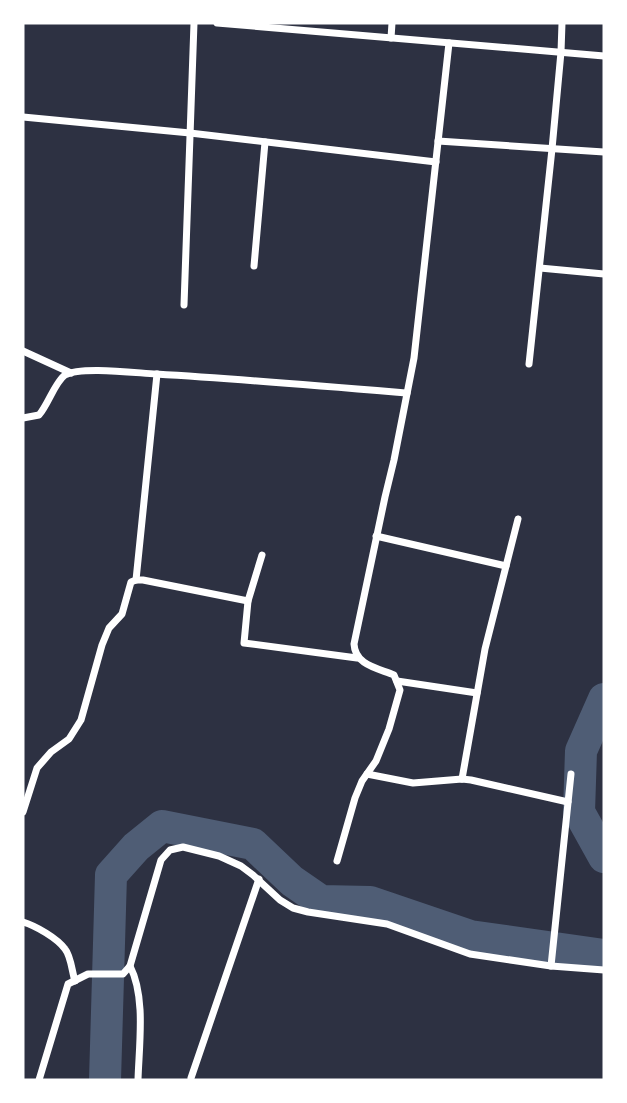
<svg xmlns="http://www.w3.org/2000/svg" width="627" height="1103" viewBox="0 0 627 1103" font-family="Montserrat,sans-serif">
  <rect width="100%" height="100%" fill="#2d3142"/>
  <g fill="none" stroke-linecap="round" stroke-linejoin="round">
    <g stroke="#4f5d75" stroke-width="32">
      <polyline points="604,699 581,751 579,812 604,857"/>
      <polyline points="105,1080 111,875 136,847 162,826 253,844 292,881 321,901 370,902 470,936 604,955"/>
    </g>
    <g stroke="#fff" stroke-width="7">
      <polyline points="217,23 604,56"/>
      <polyline points="391,38 392,23"/>
      <polyline points="23,117 190,133 436,162"/>
      <polyline points="438,141 604,152"/>
      <polyline points="254,266 265,142"/>
      <polyline points="540,268 604,274"/>
      <polyline points="184,305 194,23"/>
      <polyline points="23,351 71,373"/>
      <polyline points="529,364 552,149 561,52 562,23"/>
      <path d="M23 418 39 415C48 405 55 382 65 375 81 366 136 373 156 374 240 379 323 386 407 393"/>
      <polyline points="376,536 506,566"/>
      <polyline points="262,555 248,601 244,643 357,658"/>
      <polyline points="136,580 157,374"/>
      <polyline points="397,681 477,693"/>
      <polyline points="367,774 413,783 462,779 471,780 568,802"/>
      <polyline points="462,779 485,649 518,519"/>
      <polyline points="23,812 37,768 51,752 69,739 81,720 102,645 109,628 122,614 131,582 136,580 143,580 248,601"/>
      <path d="M337 861 355 798 362 781 376 761 389 729 400 690 394 675C377 668 355 665 354 644L385 497 394 460 414 358 449 43"/>
      <path d="M23 922C36 926 57 938 65 949 71 956 72 972 75 981"/>
      <path d="M130 966C146 997 139 1045 138 1080"/>
      <polyline points="551,966 571,774"/>
      <polyline points="191,1078 259,879"/>
      <polyline points="39,1080 68,984 88,974 123,974 130,966 161,860 170,850 183,847 219,856 241,866 253,875 280,900 293,908 308,912 387,924 470,954 551,966 604,970"/>
    </g>
  </g>
  <rect width="627" height="1103" fill="none" stroke="#ffffff" stroke-width="49"/>
</svg>
